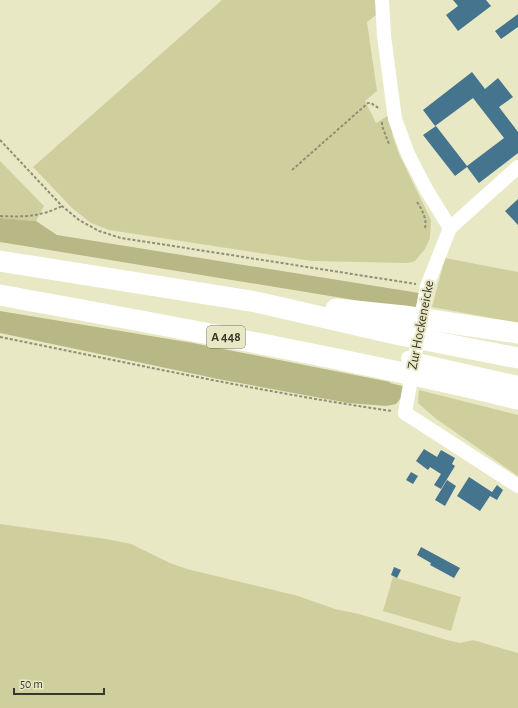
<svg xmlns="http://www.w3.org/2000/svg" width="518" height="708" viewBox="0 0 518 708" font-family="'Alegreya Sans',sans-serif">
  <rect width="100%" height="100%" fill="#e8e8c5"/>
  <g fill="#cfcf9e">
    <polygon points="222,0 376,0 376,15 367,22 377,91 365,101 376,123 389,115 393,137 399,154 431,220 430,238 425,249 415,261 408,263 312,261 109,230 91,223 72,208 33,167"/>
    <polygon points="0,161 44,206 36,221 0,218"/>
    <polygon points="445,258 518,272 518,323 432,307"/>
    <polygon points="419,390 518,415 518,476 435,418 418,403"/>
    <polygon points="0,524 106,539 131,544 170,563 187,569 298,596 335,609 359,614 447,640 460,643 473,640 518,653 518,708 0,708"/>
    <polygon points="393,577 461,597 451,631 383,611"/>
  </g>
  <g fill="#b8b887">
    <polygon points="0,218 36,221 57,235 419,293 415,310 0,242"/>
    <polygon points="0,311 193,343 390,382 390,383 406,387 404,394 396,404 386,406 348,403 218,379 0,333"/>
  </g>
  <g fill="#45748e">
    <polygon points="453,0 486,0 491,6 458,31 446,15 458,6"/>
    <polygon points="518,14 518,27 501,39 495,31"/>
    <polygon points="472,72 485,89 498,78 513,97 499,107 518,132 518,153 479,183 467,167 455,176 423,135 436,126 467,166 504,138 473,98 435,126 423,110"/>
    <polygon points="518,199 518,225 505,211"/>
    <polygon points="424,449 437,457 441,450 455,458 452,464 455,466 441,489 434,485 441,474 430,467 428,470 416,461"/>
    <polygon points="411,472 418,476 413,484 406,480"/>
    <polygon points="469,477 492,492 497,485 503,490 497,500 490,496 480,511 457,496"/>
    <polygon points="447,480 456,486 445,506 435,500"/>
    <polygon points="421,547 460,568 454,578 430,565 431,563 417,555"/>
    <polygon points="394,567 401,570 397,578 391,575"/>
  </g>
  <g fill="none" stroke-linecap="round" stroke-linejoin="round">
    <g stroke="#8f8f77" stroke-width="2" stroke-dasharray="3 2" stroke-linecap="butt">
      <polyline points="382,122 382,126 389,144"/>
      <polyline points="0,140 62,206 79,220 99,231 121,238 141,241 416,284"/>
      <polyline points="292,170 368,103 371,103 380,109"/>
      <path d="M417 202C422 210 427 218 425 228"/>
      <path d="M0 216C24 217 40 217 62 206"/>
      <path d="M0 337C130 363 260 392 392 411"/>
    </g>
    <g stroke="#fff" stroke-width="14">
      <polyline points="382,0 384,36 395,119 408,154 426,189 450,228"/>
      <polyline points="518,167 450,228 427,286 405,413 518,486"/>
      <polyline points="408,358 518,383"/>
    </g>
    <g stroke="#fff" stroke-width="21">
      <polyline points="0,261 256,302 400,335 518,358"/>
      <path d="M0 295C173 327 347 358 518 399"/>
      <polyline points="336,309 404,316 518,333"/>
    </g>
  </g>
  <g text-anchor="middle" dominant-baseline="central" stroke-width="4" stroke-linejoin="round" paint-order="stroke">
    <rect fill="#e8e8c5" stroke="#6d6d58" stroke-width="1" x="207" y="326" width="38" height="22" rx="3"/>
    <g font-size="13" font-weight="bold" fill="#38382a">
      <text x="226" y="337">A 448</text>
    </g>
    <g font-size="14" fill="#38382a" stroke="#e8e8c5">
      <text transform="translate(421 325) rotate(-79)">Zur Hockeneicke</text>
    </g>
  </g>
  <path d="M14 688v6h90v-6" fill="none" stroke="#38382a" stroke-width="2"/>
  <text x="20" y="688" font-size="12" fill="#38382a" stroke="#e8e8c5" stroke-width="3" paint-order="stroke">50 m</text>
</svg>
